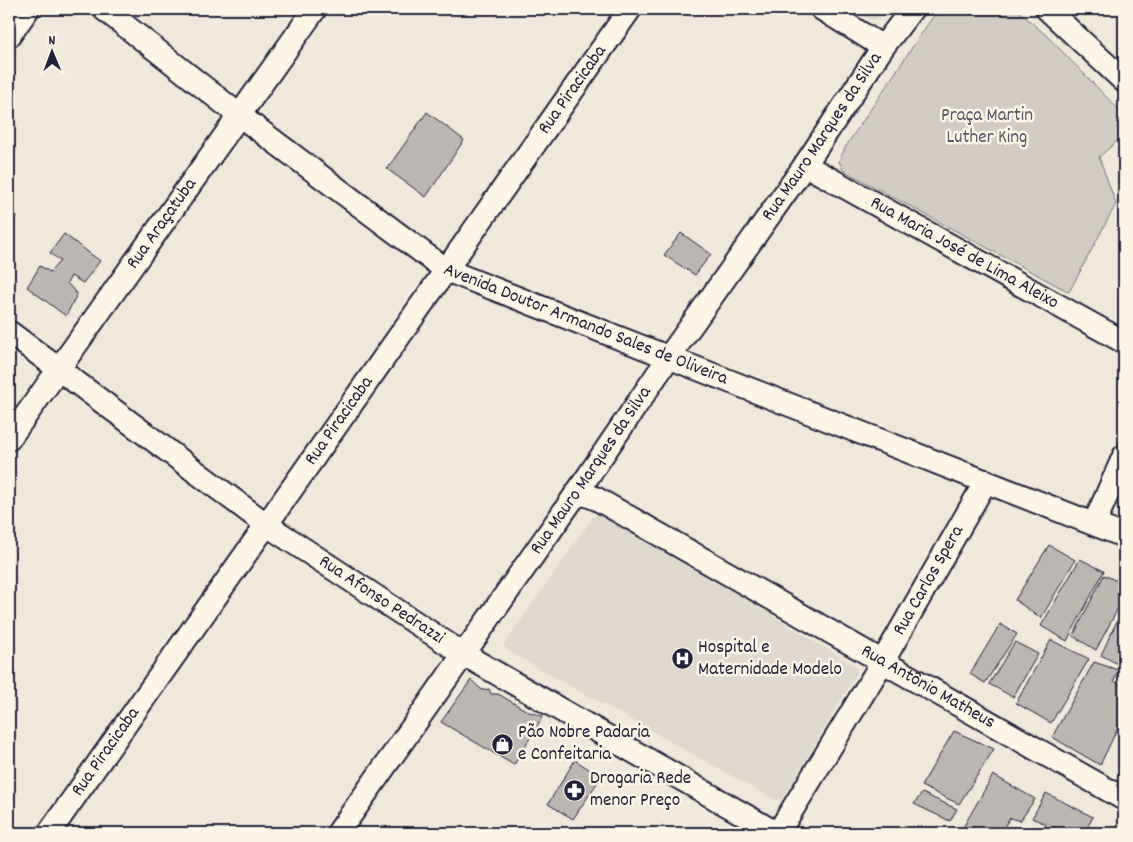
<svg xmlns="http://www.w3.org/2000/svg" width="1133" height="842" viewBox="0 0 1133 842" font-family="Dekko,sans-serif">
  <rect width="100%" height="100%" fill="#efe8db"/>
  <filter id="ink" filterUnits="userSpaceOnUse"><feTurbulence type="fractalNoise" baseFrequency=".02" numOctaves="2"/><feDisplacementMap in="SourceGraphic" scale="10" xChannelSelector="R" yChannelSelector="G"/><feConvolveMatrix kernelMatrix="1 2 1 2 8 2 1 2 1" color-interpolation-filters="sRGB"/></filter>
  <g filter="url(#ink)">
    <g fill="#e0d9cf">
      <polygon points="854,9 890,9 886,15 872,20"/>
      <polygon points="604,512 856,667 857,673 782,801 773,799 508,651 503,646 593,517"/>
    </g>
    <polygon fill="#d1cbc3" stroke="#7a767f" points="943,9 1016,9 1047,36 1124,115 1124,135 1099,157 1116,204 1069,292 843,170 839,161 846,146 932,18"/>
    <g fill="#bcb7b3" stroke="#22223b">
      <polygon points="427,112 464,140 426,197 387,169"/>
      <polygon points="9,210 17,215 9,227"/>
      <polygon points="681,233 711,254 695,275 664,255"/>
      <polygon points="64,234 100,261 83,283 71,276 67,283 77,294 66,316 27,287 40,266 50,272 60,261 50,253"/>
      <polygon points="1049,545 1075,560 1041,618 1015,600"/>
      <polygon points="1080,559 1104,571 1067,641 1041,626"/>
      <polygon points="1104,575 1124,584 1124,597 1096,650 1073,636"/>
      <polygon points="1124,606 1124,664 1123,667 1101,655"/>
      <polygon points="1000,624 1017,634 985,683 970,674"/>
      <polygon points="1051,640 1089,659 1051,723 1016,703"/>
      <polygon points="1015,642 1038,654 1013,697 989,684"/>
      <polygon points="1094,662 1118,670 1114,681 1124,687 1124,715 1100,765 1052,737"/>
      <polygon points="471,680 482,690 489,689 491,694 498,694 529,712 543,716 514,765 441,722"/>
      <polygon points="1124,726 1124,738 1119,735"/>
      <polygon points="954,731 994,749 959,804 921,786"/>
      <polygon points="575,760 601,777 573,819 548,804"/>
      <polygon points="993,775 1035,799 1020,821 1010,818 1000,833 960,833"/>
      <polygon points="922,793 957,809 950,821 914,804"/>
      <polygon points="1046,793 1093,817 1084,833 1041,833 1046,824 1032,818"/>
      <polygon points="531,826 544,833 526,833"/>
      <polygon points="713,826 726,833 709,833"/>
    </g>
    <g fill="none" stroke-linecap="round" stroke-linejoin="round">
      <defs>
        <g id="street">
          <path id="s1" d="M104 9 239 115 446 270 1124 536"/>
          <polyline points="822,9 883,47"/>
          <polyline points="1047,9 1124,81"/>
          <polyline points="9,36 28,9"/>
          <path id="s2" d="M805 165 1124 342"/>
          <path id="s3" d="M9 332 267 525 463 654 776 833"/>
          <path id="s4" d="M9 439 315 9"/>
          <path id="s5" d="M574 497 585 494 597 499 1124 799"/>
          <polyline points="1094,524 1124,456"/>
          <path id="s6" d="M49 833 630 9"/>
          <path id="s7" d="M338 833 574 497 669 357 805 165 883 47 912 9"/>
          <path id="s8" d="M778 833 883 661 986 481"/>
        </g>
      </defs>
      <use href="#street" stroke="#22223b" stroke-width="26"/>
      <use href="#street" stroke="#fcf5e5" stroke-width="22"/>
    </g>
  </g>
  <defs>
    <symbol id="hospital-disc" viewBox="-11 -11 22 22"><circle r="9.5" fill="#22223b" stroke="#fcf5e5"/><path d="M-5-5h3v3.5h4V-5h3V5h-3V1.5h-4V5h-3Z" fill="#fff"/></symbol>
    <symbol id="shop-disc" viewBox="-11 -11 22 22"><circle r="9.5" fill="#22223b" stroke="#fcf5e5"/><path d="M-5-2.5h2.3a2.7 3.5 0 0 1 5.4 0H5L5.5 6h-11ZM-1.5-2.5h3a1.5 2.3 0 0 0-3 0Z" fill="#fff"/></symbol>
    <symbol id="pharmacy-disc" viewBox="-11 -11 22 22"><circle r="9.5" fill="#22223b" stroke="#fcf5e5"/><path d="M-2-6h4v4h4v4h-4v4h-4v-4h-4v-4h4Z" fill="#fff"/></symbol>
  </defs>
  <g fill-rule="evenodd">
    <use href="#hospital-disc" x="670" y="646" width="25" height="25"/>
    <use href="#shop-disc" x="490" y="732" width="25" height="25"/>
    <use href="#pharmacy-disc" x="562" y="778" width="25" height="25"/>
  </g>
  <g text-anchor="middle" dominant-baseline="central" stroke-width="5" stroke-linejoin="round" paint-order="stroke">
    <g font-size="19" fill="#22223b" stroke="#fcf5e5">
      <text stroke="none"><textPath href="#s6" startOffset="909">Rua Piracicaba</textPath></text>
      <text stroke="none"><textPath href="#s7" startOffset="848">Rua Mauro Marques da Silva</textPath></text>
      <text stroke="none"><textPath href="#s4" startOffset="264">Rua Araçatuba</textPath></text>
      <text stroke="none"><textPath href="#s2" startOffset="182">Rua Maria José de Lima Aleixo</textPath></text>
      <text stroke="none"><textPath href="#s1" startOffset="580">Avenida Doutor Armando Sales de Oliveira</textPath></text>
      <text stroke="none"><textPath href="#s6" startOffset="504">Rua Piracicaba</textPath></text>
      <text stroke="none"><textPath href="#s7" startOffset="442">Rua Mauro Marques da Silva</textPath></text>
      <text stroke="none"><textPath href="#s8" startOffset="294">Rua Carlos Spera</textPath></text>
      <text stroke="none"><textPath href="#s3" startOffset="459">Rua Afonso Pedrazzi</textPath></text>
      <text stroke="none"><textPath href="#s5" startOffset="405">Rua Antônio Matheus</textPath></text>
      <text stroke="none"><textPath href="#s6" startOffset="99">Rua Piracicaba</textPath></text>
    </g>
    <g font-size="19" fill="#575564" stroke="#fcf5e5">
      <text x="987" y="116">Praça Martin<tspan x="987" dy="22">Luther King</tspan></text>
    </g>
    <g font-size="19" fill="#22223b" stroke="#fcf5e5" text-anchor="start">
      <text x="698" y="648">Hospital e<tspan x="698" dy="22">Maternidade Modelo</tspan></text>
      <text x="518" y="733">Pão Nobre Padaria<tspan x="518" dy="22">e Confeitaria</tspan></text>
      <text x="590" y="779">Drogaria Rede<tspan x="590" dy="22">menor Preço</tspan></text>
    </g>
  </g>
  <rect width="1133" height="842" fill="none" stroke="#fcf5e5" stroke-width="30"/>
  <rect x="15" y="15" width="1103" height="812" fill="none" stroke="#22223b" stroke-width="2" filter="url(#ink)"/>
  <g transform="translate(52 52) rotate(359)" stroke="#fcf5e5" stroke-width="4" paint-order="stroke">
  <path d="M0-4L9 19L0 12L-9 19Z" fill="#22223b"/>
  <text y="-8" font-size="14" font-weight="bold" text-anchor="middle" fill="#22223b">N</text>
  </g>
</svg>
